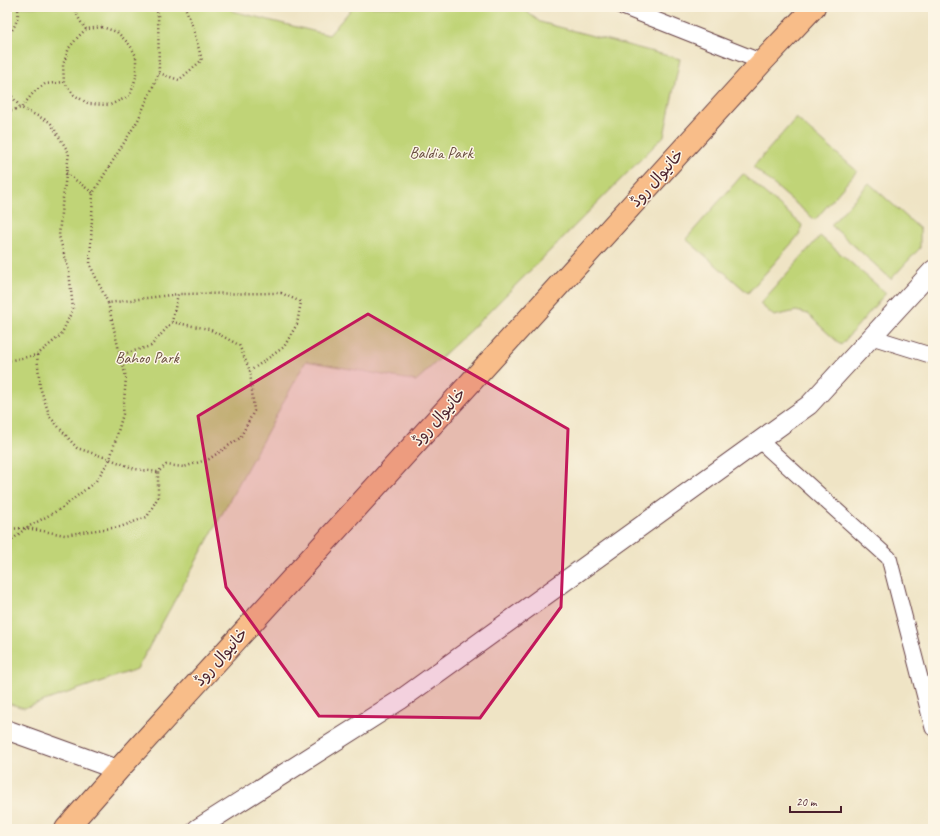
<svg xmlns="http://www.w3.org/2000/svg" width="940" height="836" viewBox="0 0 940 836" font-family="Caveat,'Playpen Sans Arabic',sans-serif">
  <rect width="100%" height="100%" fill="#fcf5e5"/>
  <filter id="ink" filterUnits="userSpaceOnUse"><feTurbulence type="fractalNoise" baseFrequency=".025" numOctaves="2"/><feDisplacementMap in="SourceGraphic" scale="8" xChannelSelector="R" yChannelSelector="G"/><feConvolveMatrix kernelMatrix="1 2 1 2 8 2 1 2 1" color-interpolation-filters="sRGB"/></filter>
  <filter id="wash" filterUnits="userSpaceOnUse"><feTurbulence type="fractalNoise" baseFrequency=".012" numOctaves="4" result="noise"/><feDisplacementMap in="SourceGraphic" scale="16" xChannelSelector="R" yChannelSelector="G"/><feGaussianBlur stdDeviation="0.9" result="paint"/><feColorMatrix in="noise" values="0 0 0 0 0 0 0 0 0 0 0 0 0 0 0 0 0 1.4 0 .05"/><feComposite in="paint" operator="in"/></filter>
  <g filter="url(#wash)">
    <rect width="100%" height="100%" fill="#efe4c5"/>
    <g fill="#c0d477" stroke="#857a51">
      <polygon points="7,7 232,7 232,11 329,35 353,7 521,7 540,22 680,59 664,136 481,320 416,381 306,361 137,669 24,708 7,703"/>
      <polygon points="796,118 857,171 815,220 753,167"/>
      <polygon points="743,174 802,225 799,235 748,293 686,239"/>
      <polygon points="869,183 920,229 920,248 891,279 831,225"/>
      <polygon points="820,236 886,293 841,345 819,325 808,314 796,311 774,316 760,304"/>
    </g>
  </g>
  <g filter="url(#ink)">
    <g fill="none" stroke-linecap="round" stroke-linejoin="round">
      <defs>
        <g id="minor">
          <polyline points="623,7 762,62"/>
          <polyline points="872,337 933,356"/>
          <polyline points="760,441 889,558 933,728"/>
        </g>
        <g id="tertiary">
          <polyline points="7,730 118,770"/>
          <polyline points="197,829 400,700 809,405 933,270"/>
        </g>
        <polyline id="trunk" points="66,829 118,770 762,62 814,7"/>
      </defs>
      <use href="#minor" stroke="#633d42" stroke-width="17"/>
      <use href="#tertiary" stroke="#633d42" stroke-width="21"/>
      <use href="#trunk" stroke="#633d42" stroke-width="24"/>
      <g stroke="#633d42" stroke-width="2.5" stroke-dasharray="1 3" stroke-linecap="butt">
        <path d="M75 7C76 15 81 23 86 29"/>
        <polygon points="102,27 117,32 130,45 136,56 136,77 130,96 110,105 89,104 74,95 64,82 63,65 69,48 78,37 86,29"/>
        <path d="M7 36C15 28 19 18 18 7"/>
        <polyline points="7,65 9,69 7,88"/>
        <polyline points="159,73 179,80 202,60 192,25 185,7"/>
        <polyline points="7,90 21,108 34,92 45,84 64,82"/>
        <polyline points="7,111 21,108 50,122 69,153 61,213 59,236 69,271 73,309 61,335 37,355 7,361"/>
        <polyline points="66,173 93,193"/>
        <polygon points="281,293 301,302 297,324 284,347 250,371 254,411 240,438 209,459 184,467 166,465 158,472 158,497 147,517 120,527 82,532 65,535 26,528 62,508 96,481 110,459 123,414 126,377 120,355 151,346 172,322 178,294"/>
        <polyline points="108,303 90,265 93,193 138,120 159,73 158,14 155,7"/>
        <polyline points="172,322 209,329 239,345 250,371"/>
        <polyline points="37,355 40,387 50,417 77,448 110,459 135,469 158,472"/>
        <polyline points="120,355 108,303 178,294"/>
        <polyline points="7,529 26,528 7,544"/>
      </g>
      <use href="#minor" stroke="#fff" stroke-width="15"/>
      <use href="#tertiary" stroke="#fff" stroke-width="19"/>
      <use href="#trunk" stroke="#f8bd89" stroke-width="22"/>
    </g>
  </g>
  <path fill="#c2185b" fill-opacity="0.2" stroke="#c2185b" stroke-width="3" stroke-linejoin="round" d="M368 314 568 429 561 607 480 718 319 716 226 587 198 416Z"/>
  <g text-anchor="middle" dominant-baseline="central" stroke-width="3" stroke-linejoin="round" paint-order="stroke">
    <g font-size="16" fill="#684c3e" stroke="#fcf5e5">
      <text x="441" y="153">Baldia Park</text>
      <text x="147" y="358">Bahoo Park</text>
    </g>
    <g font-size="16" fill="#4a1f2b" stroke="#fcf5e5">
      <text transform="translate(657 178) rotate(-48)">خانیوال روڈ</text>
      <text transform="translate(439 417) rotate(-48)">خانیوال روڈ</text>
      <text transform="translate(221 657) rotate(-48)">خانیوال روڈ</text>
    </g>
  </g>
  <rect width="940" height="836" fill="none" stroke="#fcf5e5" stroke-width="24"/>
  <path d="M790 806v6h51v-6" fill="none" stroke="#4a1f2b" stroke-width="2"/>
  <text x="796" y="806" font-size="12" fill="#4a1f2b" stroke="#fcf5e5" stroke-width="3" paint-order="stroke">20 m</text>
</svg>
